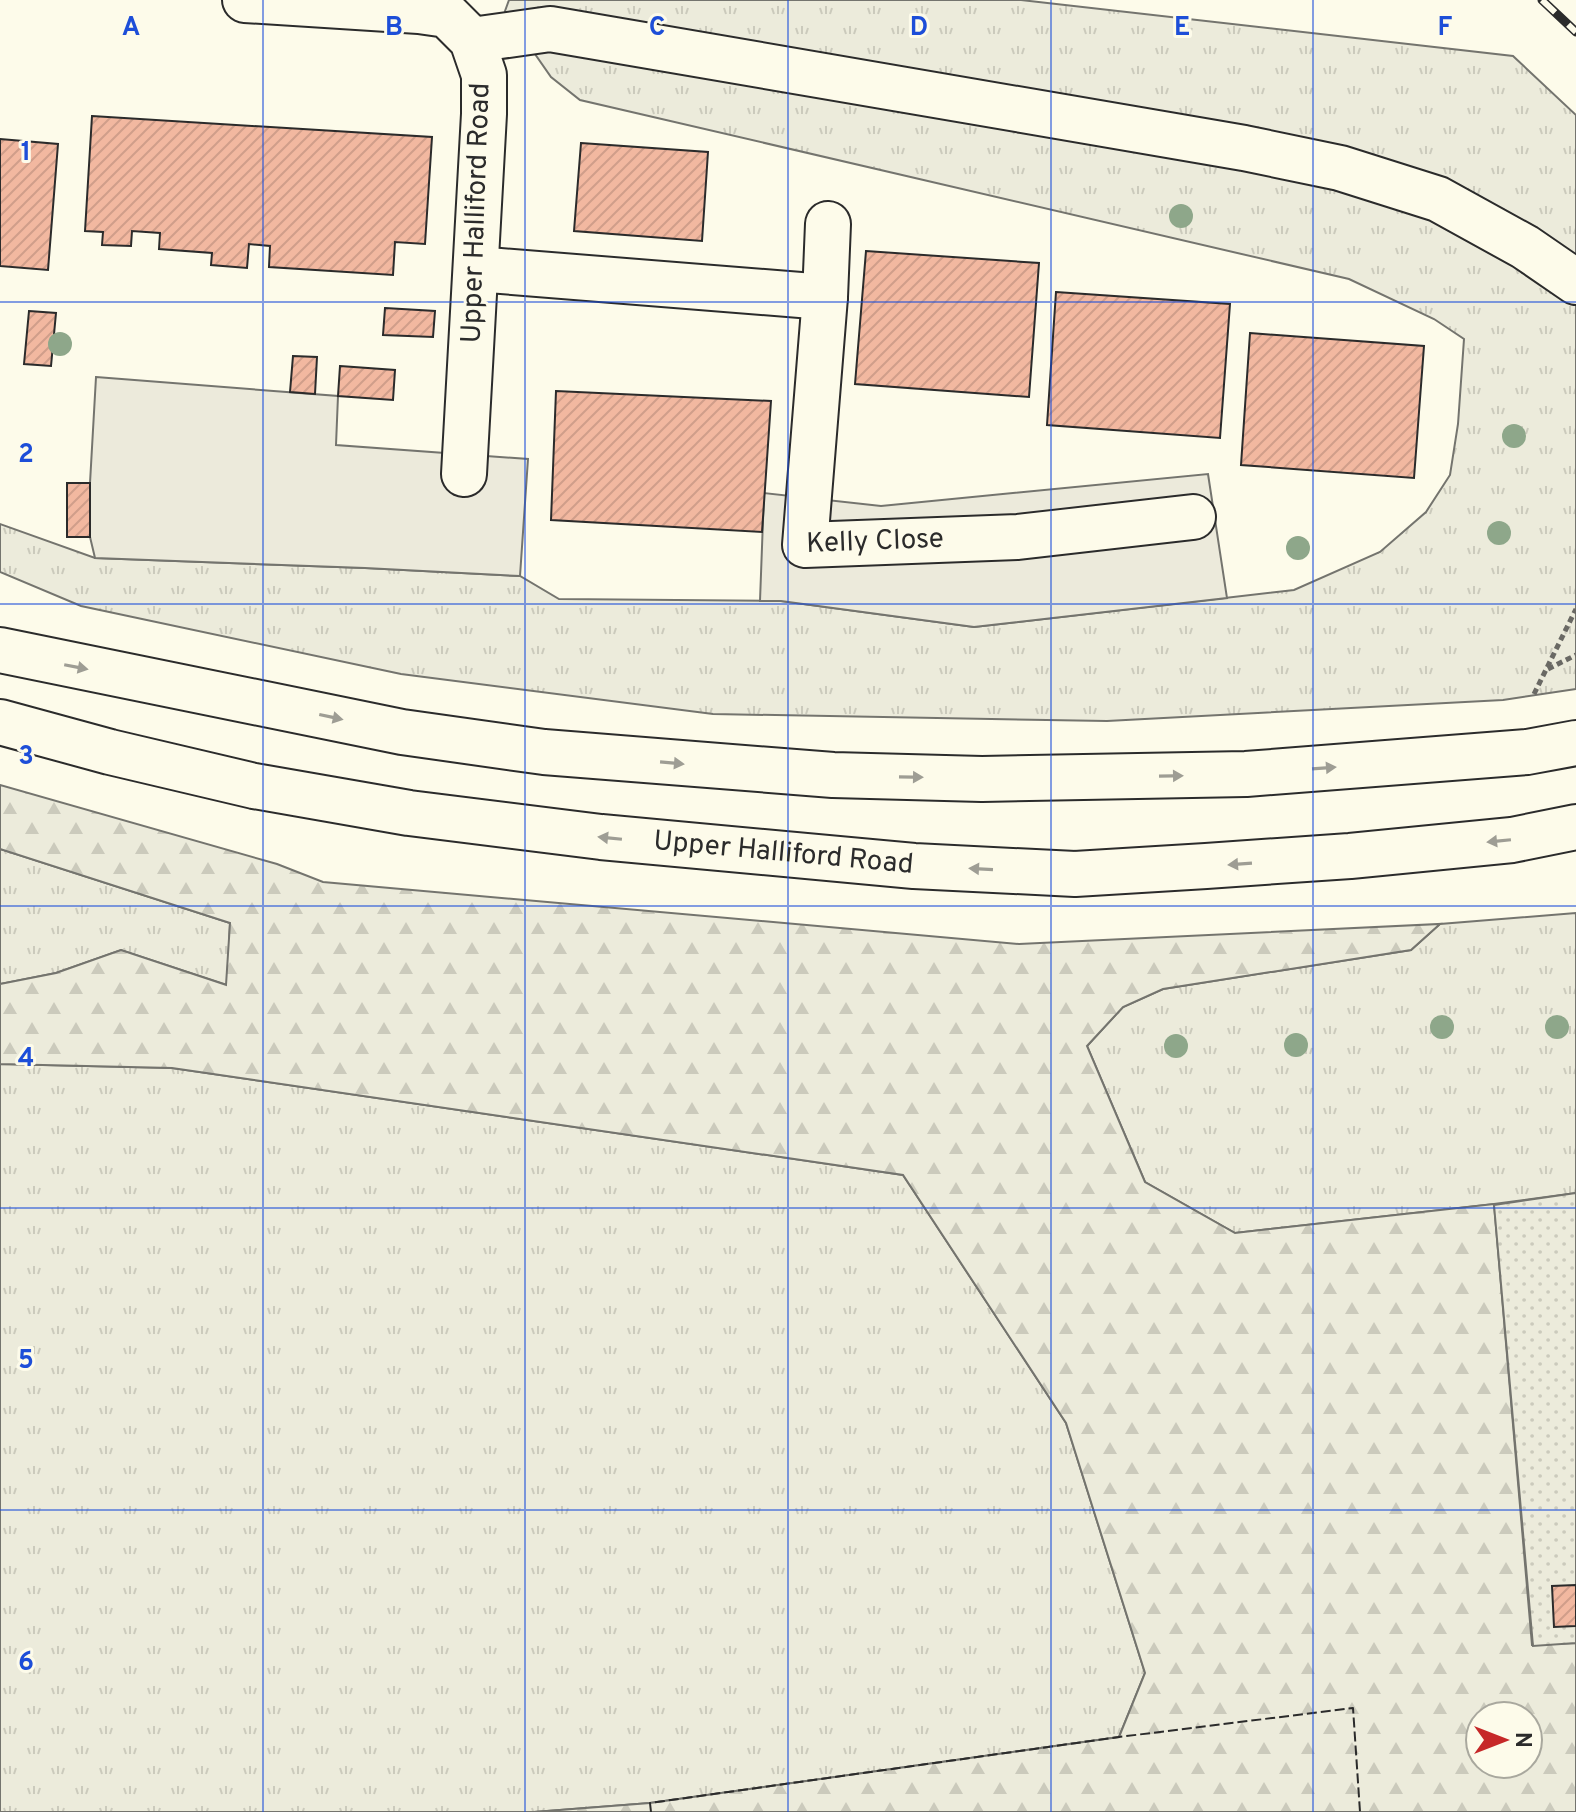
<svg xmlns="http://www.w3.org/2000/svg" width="1576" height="1812" viewBox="0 0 1576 1812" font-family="Overpass,sans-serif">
  <defs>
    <pattern id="grass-tufts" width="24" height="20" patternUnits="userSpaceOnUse" patternTransform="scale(2)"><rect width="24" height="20" fill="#ecebdb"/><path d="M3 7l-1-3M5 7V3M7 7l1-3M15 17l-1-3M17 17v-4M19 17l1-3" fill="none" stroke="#cbcabc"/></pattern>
    <pattern id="forest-firs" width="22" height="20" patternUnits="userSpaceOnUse" patternTransform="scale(2)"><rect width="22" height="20" fill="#ecebdb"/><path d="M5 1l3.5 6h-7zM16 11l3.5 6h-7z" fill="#cbcabc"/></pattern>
    <pattern id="park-dots" width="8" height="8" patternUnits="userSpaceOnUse" patternTransform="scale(2)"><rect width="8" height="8" fill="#ecebdb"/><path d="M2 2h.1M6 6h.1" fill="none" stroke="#cbcabc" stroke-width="1.8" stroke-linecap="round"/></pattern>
    <pattern id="building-hatch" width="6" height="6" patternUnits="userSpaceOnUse" patternTransform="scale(2)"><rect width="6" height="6" fill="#f2b8a0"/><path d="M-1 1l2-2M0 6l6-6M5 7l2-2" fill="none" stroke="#d09e8a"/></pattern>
  </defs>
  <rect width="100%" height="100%" fill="#fdfbea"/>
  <g fill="url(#grass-tufts)" stroke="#74746e" stroke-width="2">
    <polygon points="509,0 1021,0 1513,56 1576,115 1576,689 1503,700 1107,721 713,714 401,674 81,606 0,572 0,524 95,558 365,568 520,576 559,599 781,601 974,627 1294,590 1380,552 1426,512 1450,475 1458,424 1464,339 1434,319 1349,279 580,100 551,77 505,11"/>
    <polygon points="0,849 230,923 227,985 121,950 56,973 0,984"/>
    <polygon points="1576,913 1576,1193 1494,1204 1235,1233 1145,1182 1087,1046 1123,1007 1163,989 1411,950 1440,924"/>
    <polygon points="0,1064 172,1068 903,1175 1066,1423 1145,1673 1119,1737 650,1803 534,1812 0,1812"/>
  </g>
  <path fill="url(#forest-firs)" stroke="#74746e" stroke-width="2" fill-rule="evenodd" d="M0 785 277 864 323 882 1019 944 1440 924 1411 950 1163 989 1123 1007 1087 1046 1145 1182 1235 1233 1494 1204 1532 1645 1576 1643V1812H534L650 1803 1119 1737 1145 1673 1066 1423 903 1175 172 1068 0 1064V984L56 973 121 950 226 985 230 923 0 849ZM1480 1716H1528V1764H1480Z"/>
  <polygon fill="url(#park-dots)" stroke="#74746e" stroke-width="2" points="1576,1193 1576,1643 1533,1646 1494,1205"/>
  <g fill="#eceadb" stroke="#74746e" stroke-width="2">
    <polygon points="96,377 338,396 336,445 528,459 520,576 365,568 95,558 90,537 90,483"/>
    <polygon points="1208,474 1227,598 974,627 781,601 760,601 764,493 881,506"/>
  </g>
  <g fill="url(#building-hatch)" stroke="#2b2b2b" stroke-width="2">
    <polygon points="92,116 432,137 425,244 395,242 393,275 269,267 270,246 249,244 247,268 211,265 212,253 159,249 160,233 132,231 131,246 102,245 103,232 85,231"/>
    <polygon points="0,139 58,144 48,270 0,266"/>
    <polygon points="581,143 708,152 702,241 574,231"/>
    <polygon points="866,251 1039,263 1029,397 855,384"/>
    <polygon points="1056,292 1230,304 1220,438 1047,425"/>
    <polygon points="385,308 435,311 433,337 383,335"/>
    <polygon points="29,311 56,313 51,366 24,364"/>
    <polygon points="1250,333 1424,346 1414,478 1241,465"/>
    <polygon points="293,356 317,357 315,394 290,392"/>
    <polygon points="340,366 395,370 393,400 338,396"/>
    <polygon points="556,391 771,401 762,532 551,520"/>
    <rect x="67" y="483" width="23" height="54"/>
    <polygon points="1576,1585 1576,1626 1554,1627 1552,1586"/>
  </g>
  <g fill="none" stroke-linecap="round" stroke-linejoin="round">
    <defs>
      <g id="minor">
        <polyline points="245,0 419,11 447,15 472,40 484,75 484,114 464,474"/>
        <polyline points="472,40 550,29 1244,148 1340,168 1438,199 1525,247 1576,282"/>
        <path id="s1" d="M828 224 825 297 805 545 1018 537 1193 517"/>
        <polyline points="476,269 825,297"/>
      </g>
      <g id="major">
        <polyline points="0,650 402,732 544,752 833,775 982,779 1246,774 1527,752 1576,743"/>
        <path id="s2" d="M0 722 110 752 254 786 409 813 601 837 914 866 1075 874 1206 866 1350 856 1512 840 1576 827"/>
      </g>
    </defs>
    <use href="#minor" stroke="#2b2b2b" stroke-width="48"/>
    <use href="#major" stroke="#2b2b2b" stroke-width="48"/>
    <g stroke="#6a6964" stroke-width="5" stroke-dasharray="6 4" stroke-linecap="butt">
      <polyline points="1548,669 1576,655"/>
      <polyline points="1534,694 1576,609"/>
    </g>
    <use href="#minor" stroke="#fdfbea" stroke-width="44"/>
    <use href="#major" stroke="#fdfbea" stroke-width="44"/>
    <defs>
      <polyline id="rail" points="1542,0 1576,32"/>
    </defs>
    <use href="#rail" stroke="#2b2b2b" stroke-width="9"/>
    <use href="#rail" stroke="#fdfbea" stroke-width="6" stroke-dasharray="18" stroke-linecap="butt"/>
    <polyline stroke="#2b2b2b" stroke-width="2" stroke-dasharray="10 4" stroke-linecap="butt" points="651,1812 650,1803 1119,1737 1353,1708 1360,1812"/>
  </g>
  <g fill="#8ea78a">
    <circle cx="1181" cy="216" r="12"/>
    <circle cx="60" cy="344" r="12"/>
    <circle cx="1514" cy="436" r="12"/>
    <circle cx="1499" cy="533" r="12"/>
    <circle cx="1298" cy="548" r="12"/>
    <circle cx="1442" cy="1027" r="12"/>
    <circle cx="1557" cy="1027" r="12"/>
    <circle cx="1296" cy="1045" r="12"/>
    <circle cx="1176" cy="1046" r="12"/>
  </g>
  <defs><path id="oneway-solid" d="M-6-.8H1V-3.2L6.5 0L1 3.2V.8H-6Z" transform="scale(2)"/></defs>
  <g fill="#9e9d94">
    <use href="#oneway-solid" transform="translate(76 667) rotate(11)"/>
    <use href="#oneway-solid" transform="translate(331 717) rotate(12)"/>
    <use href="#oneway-solid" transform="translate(672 763) rotate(5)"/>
    <use href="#oneway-solid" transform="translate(1324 768) rotate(-4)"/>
    <use href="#oneway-solid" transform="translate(1171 776) rotate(-1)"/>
    <use href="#oneway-solid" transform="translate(911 777) rotate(1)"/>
    <use href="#oneway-solid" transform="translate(610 838) rotate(-174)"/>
    <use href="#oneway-solid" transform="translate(1499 841) rotate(174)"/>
    <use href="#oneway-solid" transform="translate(1240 864) rotate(176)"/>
    <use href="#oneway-solid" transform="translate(981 869) rotate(-177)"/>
  </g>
  <path fill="none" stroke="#1d4ed8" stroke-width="2" stroke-opacity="0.55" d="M263 0V1812M525 0V1812M788 0V1812M1051 0V1812M1313 0V1812M0 302H1576M0 604H1576M0 906H1576M0 1208H1576M0 1510H1576"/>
  <g text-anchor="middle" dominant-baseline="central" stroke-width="6" stroke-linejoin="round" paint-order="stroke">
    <g font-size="28" fill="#2b2b2b" stroke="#fdfbea">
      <text transform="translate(477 213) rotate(-88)">Upper Halliford Road</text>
      <text stroke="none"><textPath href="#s1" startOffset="392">Kelly Close</textPath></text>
      <text stroke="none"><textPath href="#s2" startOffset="796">Upper Halliford Road</textPath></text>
    </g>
  </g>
  <g font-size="26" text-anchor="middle" font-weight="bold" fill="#1d4ed8" stroke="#fdfbea" stroke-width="6" stroke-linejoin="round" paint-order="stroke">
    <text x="131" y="35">A</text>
    <text x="394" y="35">B</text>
    <text x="657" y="35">C</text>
    <text x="919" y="35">D</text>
    <text x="1182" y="35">E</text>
    <text x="1445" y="35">F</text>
    <text x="26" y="160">1</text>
    <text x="26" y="462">2</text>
    <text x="26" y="764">3</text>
    <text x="26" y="1066">4</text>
    <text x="26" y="1368">5</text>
    <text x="26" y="1670">6</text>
  </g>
  <g transform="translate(1504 1740) rotate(90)"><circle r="38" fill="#fdfbea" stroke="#a9a89e" stroke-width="2"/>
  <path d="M0-6L14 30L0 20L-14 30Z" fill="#c62828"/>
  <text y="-12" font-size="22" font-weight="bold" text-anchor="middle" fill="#2b2b2b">N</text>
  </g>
</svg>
